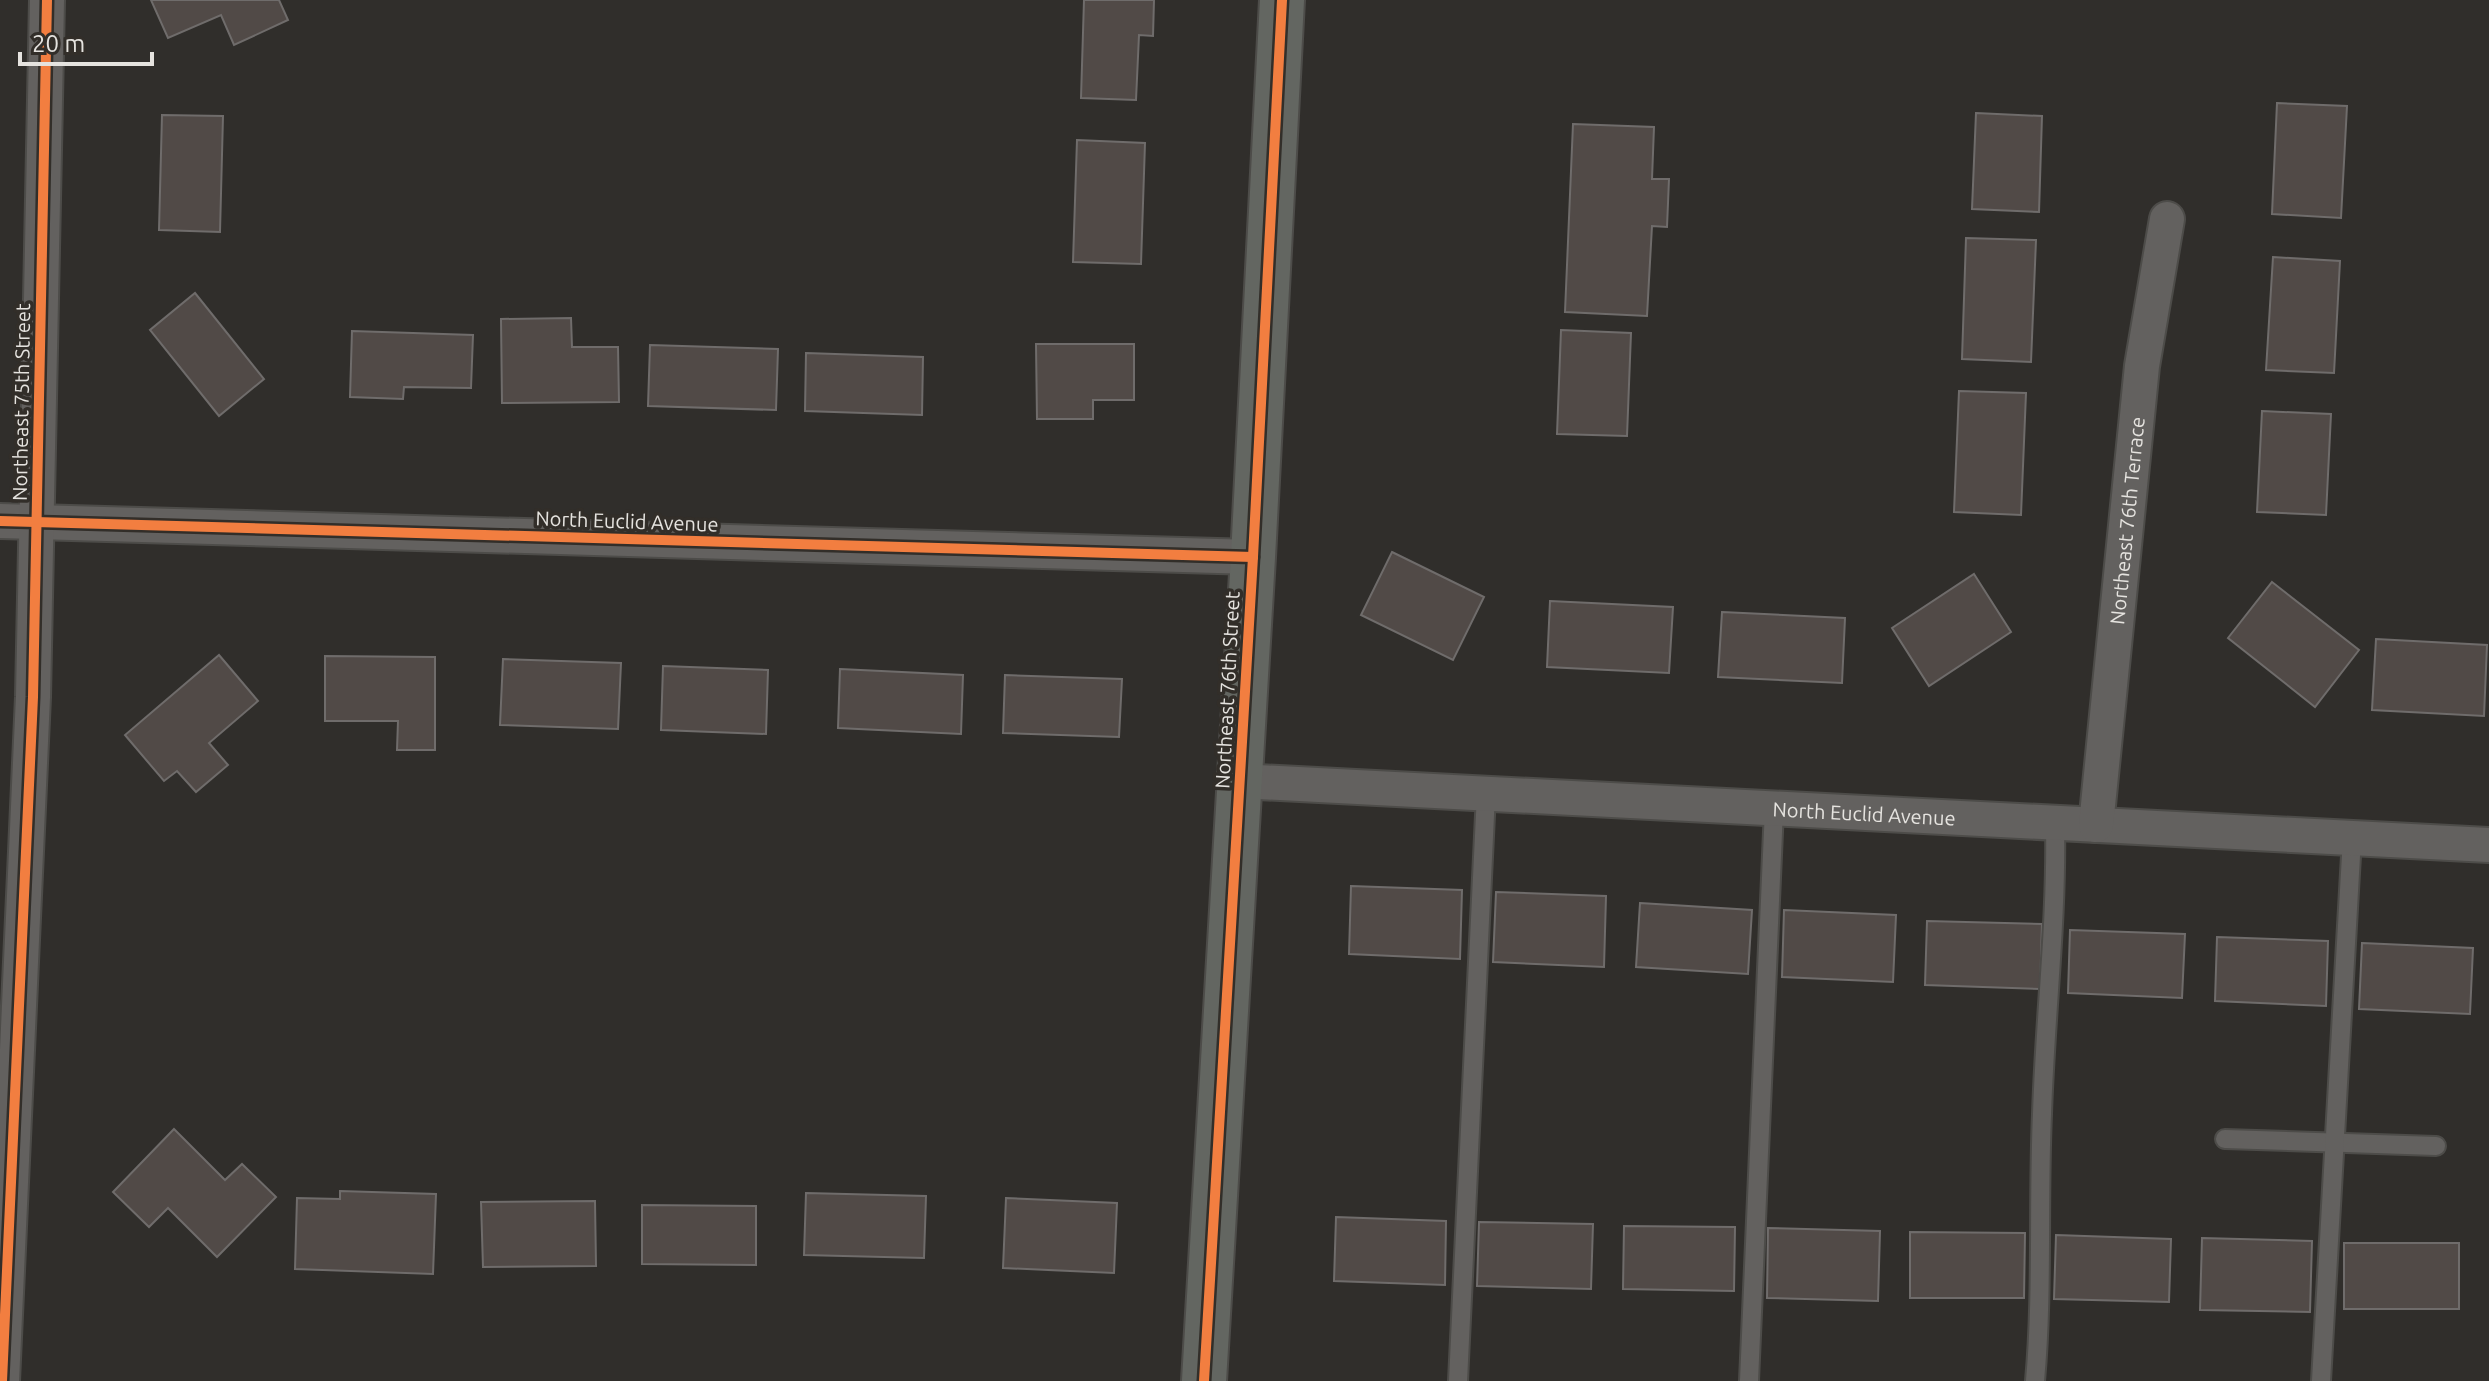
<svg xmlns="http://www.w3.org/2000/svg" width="2489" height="1381" viewBox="0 0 2489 1381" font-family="Ubuntu,sans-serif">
  <rect width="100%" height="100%" fill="#302e2b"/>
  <g fill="#514a47" stroke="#6f6c6b" stroke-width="2">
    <polygon points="151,0 279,0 288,20 234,45 221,15 168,38"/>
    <polygon points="1084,0 1154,0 1153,36 1139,35 1136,100 1081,98"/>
    <polygon points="2277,103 2347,106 2341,218 2272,214"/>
    <polygon points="1976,113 2042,116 2039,212 1972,209"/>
    <polygon points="162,115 223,116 220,232 159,230"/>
    <polygon points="1573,124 1654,127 1652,179 1669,179 1667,227 1652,226 1647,316 1565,312"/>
    <polygon points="1077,140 1145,143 1141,264 1073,262"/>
    <polygon points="1966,238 2036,240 2031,362 1962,359"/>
    <polygon points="2273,257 2340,261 2334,373 2266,370"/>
    <polygon points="195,293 264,379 219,416 150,330"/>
    <polygon points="571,318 572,347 618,347 619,402 502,403 501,319"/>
    <polygon points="1561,330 1631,333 1627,436 1557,434"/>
    <polygon points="352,331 473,335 471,388 404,387 403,399 350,397"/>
    <polygon points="1036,344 1134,344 1134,400 1093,400 1093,419 1037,419"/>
    <polygon points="650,345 778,349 776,410 648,406"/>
    <polygon points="806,353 923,357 922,415 805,411"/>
    <polygon points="1959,391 2026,393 2021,515 1954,512"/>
    <polygon points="2262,411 2331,414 2326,515 2257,512"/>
    <polygon points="1392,552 1484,597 1453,660 1361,615"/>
    <polygon points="1974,574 2011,632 1929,686 1892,628"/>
    <polygon points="2272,582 2359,650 2315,707 2228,638"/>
    <polygon points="1550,601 1673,607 1669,673 1547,667"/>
    <polygon points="1722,612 1845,618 1842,683 1718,677"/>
    <polygon points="2376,639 2487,645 2484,716 2372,710"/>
    <polygon points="219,655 258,701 209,743 228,765 196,792 177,771 164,781 125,735"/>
    <polygon points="325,656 435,657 435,750 397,750 398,721 325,721"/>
    <polygon points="503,659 621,663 618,729 500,725"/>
    <polygon points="663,666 768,670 766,734 661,730"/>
    <polygon points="840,669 963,675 961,734 838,728"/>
    <polygon points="1005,675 1122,679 1119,737 1003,733"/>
    <polygon points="1351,886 1462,890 1460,959 1349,954"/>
    <polygon points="1496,892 1606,896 1604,967 1493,962"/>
    <polygon points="1640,903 1752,910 1748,974 1636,967"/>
    <polygon points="1784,910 1896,915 1893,982 1782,977"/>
    <polygon points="1927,921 2042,924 2040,989 1925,985"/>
    <polygon points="2070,930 2185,934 2182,998 2068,993"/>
    <polygon points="2217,937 2328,941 2326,1006 2215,1001"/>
    <polygon points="2362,943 2473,948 2470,1014 2359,1009"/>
    <polygon points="174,1129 225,1180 242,1164 276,1197 217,1257 168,1208 149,1227 113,1192"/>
    <polygon points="340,1191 436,1194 433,1274 295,1269 297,1198 340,1199"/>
    <polygon points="806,1193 926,1196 924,1258 804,1255"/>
    <polygon points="1006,1198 1117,1203 1114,1273 1003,1268"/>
    <polygon points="595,1201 596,1266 483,1267 481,1202"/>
    <polygon points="642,1205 756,1206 756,1265 642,1264"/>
    <polygon points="1336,1217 1446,1221 1445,1285 1334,1281"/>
    <polygon points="1479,1222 1593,1224 1591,1289 1477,1286"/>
    <polygon points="1624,1226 1735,1227 1734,1291 1623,1289"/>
    <polygon points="1768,1228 1880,1231 1878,1301 1767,1298"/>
    <polygon points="1910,1232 2025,1233 2024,1298 1910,1298"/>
    <polygon points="2056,1235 2171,1239 2169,1302 2054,1299"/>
    <polygon points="2202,1238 2312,1241 2310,1312 2200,1310"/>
    <rect x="2344" y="1243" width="115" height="66"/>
  </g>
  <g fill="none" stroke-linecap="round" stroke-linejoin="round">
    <defs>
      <g id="lane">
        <polyline points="2225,1139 2436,1146"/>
        <polyline points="1458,1381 1486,794"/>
        <polyline points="1749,1381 1774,809"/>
        <path d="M2035 1381C2043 1293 2038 1203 2042 1114 2045 1017 2057 921 2055 824"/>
        <polyline points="2321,1381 2352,838"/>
      </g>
      <g id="street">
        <polyline points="0,521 1253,557"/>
        <path id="s1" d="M1239 781 2489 845"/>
        <path id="s2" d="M2096 825 2142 366 2167 219"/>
        <polyline points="2,1381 33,697 47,0"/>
      </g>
      <polyline id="secondary" points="1204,1381 1253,557 1282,0"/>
    </defs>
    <use href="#lane" stroke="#4d4c49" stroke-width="22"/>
    <use href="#street" stroke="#4d4c49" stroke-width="38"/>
    <use href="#secondary" stroke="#4d4c49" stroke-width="48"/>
    <use href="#lane" stroke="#63615f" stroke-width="18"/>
    <use href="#street" stroke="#63615f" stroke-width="34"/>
    <use href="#secondary" stroke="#636661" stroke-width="44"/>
    <defs>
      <g id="cycleway">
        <polyline points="0,521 1253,557"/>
        <polyline points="2,1381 33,697 47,0"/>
        <polyline points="1204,1381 1253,557 1282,0"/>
      </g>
    </defs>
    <use href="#cycleway" stroke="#322e29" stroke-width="15"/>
    <use href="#cycleway" stroke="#f27e40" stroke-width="10"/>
  </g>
  <g text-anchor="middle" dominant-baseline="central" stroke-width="7" stroke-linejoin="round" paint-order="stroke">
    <g font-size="20" fill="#e5e3df" stroke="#322e29">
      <text transform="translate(21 402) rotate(-89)">Northeast 75th Street</text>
      <text transform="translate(627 521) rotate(2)">North Euclid Avenue</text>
      <text stroke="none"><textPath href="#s2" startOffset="306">Northeast 76th Terrace</textPath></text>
      <text transform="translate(1227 690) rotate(-87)">Northeast 76th Street</text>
      <text stroke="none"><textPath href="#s1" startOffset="626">North Euclid Avenue</textPath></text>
    </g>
  </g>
  <path d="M20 52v12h132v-12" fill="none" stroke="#e5e3df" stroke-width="4"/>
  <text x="32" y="52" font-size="24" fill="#e5e3df" stroke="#322e29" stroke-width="6" paint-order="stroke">20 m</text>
</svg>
